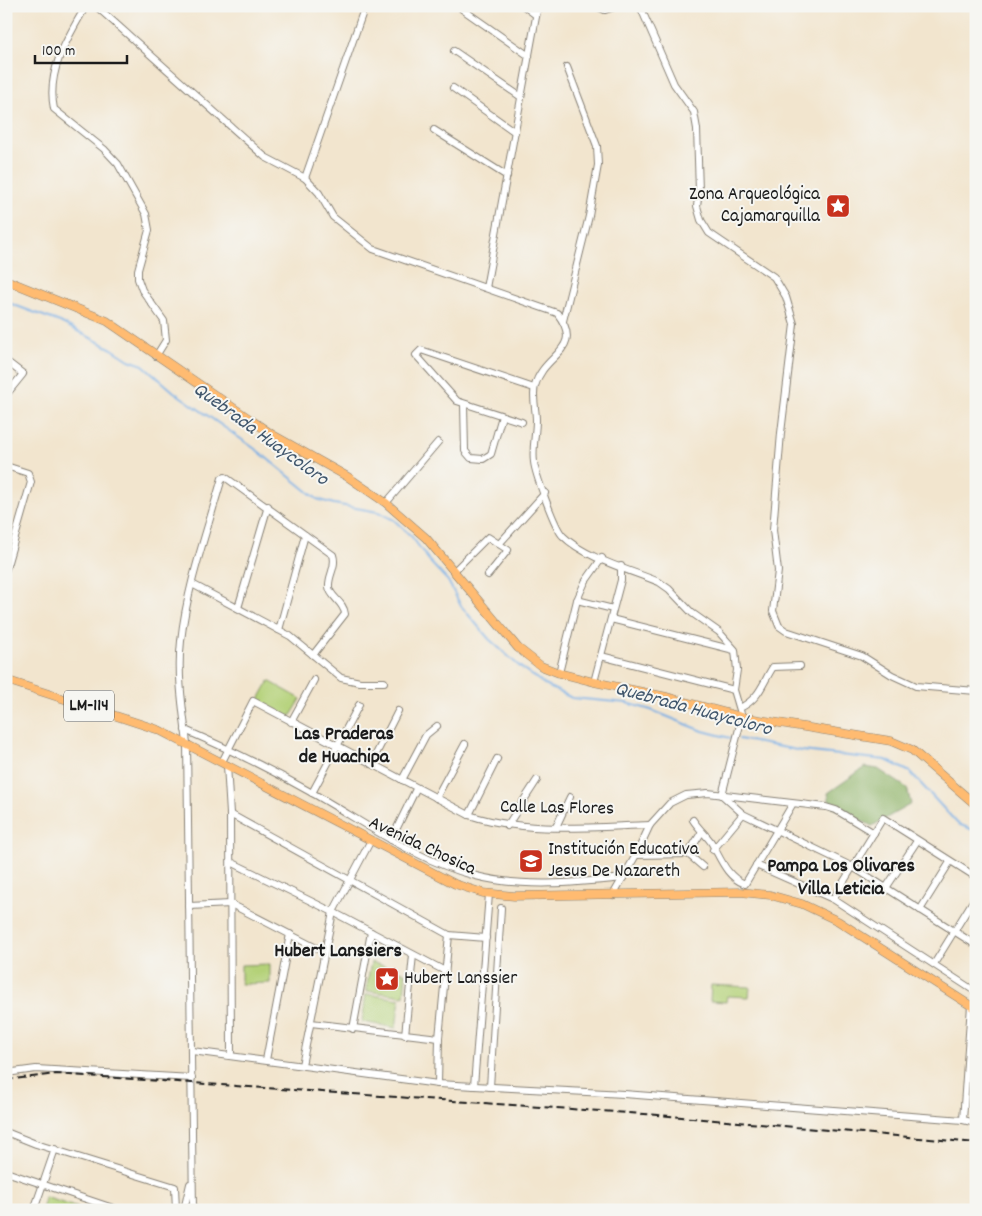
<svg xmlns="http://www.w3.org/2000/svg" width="982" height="1216" viewBox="0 0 982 1216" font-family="Dekko,sans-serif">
  <rect width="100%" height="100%" fill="#f6f6f2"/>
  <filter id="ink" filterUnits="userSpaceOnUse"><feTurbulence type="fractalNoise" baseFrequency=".02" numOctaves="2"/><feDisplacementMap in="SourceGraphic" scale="10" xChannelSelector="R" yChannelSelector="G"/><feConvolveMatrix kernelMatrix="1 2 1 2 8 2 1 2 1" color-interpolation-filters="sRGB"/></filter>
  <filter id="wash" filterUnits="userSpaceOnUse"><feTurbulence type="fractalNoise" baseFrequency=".0096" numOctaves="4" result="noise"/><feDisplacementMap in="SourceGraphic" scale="20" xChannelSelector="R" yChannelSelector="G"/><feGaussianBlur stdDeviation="1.12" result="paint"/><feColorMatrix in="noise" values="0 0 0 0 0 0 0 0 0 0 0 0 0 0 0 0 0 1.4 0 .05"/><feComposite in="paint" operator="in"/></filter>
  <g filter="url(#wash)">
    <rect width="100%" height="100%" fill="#f2e5ce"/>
    <g fill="#b4d178" stroke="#68764a">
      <polygon points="269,681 301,699 289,719 258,701"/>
      <polygon points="371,962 406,973 404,996 366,991"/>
      <polygon points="270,964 270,983 241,984 241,965"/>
      <polygon points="711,985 750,987 749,997 727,996 726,1002 710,1001"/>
      <polygon points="366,994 400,999 396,1028 362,1022"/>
      <polygon points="45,1197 84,1210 42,1210"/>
    </g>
    <polygon fill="#8fb368" stroke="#566842" points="865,767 878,769 907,788 911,804 872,826 830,805 828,793"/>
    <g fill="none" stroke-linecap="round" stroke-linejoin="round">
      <g stroke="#75ade4" stroke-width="2">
        <polyline points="6,302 60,322 112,349 129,360 143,365 174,392 258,451 317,499 334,504 378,512 394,520 412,537 431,563 448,581 461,606 489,639 519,666 547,686 572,698 627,703 651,710 703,731 734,739"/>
        <polyline points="739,739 802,751 886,760 910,772 958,824 976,831"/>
      </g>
    </g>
  </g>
  <g filter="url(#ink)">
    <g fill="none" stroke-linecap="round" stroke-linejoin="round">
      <defs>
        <g id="minor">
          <path d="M86 6C68 37 46 71 54 109L104 149 118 164 146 214 149 230 138 270V279L142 290 164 321 166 340 156 356"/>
          <path d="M96 6 265 157 305 178 319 193 333 217 373 249 557 313C586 351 543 353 535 386 532 396 536 409 536 420 536 434 532 448 534 462 535 473 555 529 563 536 585 558 630 570 659 582L669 589 692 613 719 632 735 650 737 670 734 690 742 717 722 795 743 814 853 867 976 945"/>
          <polyline points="524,6 536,15"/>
          <polyline points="596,6 605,10 618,6"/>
          <polyline points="640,6 674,84 694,112 697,129 699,191 697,206 701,220 709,233 774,277 786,297 794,324 781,433 773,530 778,571 773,611 779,626 786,631 862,656 892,675 916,686 976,691"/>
          <polyline points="462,9 529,56"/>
          <polyline points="454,51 521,97"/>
          <polyline points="453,88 515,132"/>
          <polyline points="434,130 507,176"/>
          <polyline points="305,178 365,6"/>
          <polyline points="486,288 538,6"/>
          <polyline points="563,321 589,216 598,165 597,146 567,67"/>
          <polyline points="6,361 23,374 6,395"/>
          <polyline points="464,404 465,451 471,458 483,459 491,454 502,416"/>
          <polyline points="522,422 457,401 416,355 421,350 534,388"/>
          <polyline points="6,466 28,473 31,482 6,569"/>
          <polyline points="386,503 438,442"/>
          <polyline points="499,544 545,493"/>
          <polyline points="454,571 488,537 508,550 488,575"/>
          <polyline points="192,584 290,636 341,678 360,682 384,682"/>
          <polyline points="577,600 613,609"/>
          <polyline points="238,608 268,506"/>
          <polyline points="611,619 734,650"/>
          <polyline points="279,630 305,535"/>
          <polyline points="601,656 734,690"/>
          <polyline points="559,673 577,600 585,582 602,558"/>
          <polyline points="594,682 621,580 621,566"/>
          <path d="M740 708C760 698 762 684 773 667L800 666"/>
          <polyline points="291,722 314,680"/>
          <path d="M185 730C229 749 272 770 314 794 365 823 417 861 476 876 522 888 575 883 623 878"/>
          <path d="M222 762 253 701 469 815C526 834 590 827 650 825"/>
          <polyline points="371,764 398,711"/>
          <polyline points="227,765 230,814 231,1055"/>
          <polyline points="402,780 426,735 437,726"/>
          <polyline points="312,793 359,705"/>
          <polyline points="436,798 465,744"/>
          <polyline points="230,814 449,935 486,938"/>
          <polyline points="469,815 497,759"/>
          <path d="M693 820C698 828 707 836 711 842 720 857 726 877 745 884L792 805"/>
          <polyline points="507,826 537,780"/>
          <polyline points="556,827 570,797"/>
          <polyline points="391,840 416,789"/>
          <polyline points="713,850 743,814"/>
          <polyline points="688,854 703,867"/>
          <polyline points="636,855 688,854 701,833"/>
          <polyline points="231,862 333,912 445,971"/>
          <polyline points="756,865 833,899 976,992"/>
          <polyline points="886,888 917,841"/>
          <polyline points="613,895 636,855 650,825 670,803 686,795 708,793 826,807 836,810 874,833"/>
          <polyline points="833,899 883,818 976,877"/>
          <polyline points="189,906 231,904 324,952"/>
          <polyline points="920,910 950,862"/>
          <polyline points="934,964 976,896"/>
          <polyline points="971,1005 963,1120 976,1123"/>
          <polyline points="311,1023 439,1038"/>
          <polyline points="353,1029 371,932"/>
          <polyline points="405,1035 413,955"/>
          <polyline points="192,1051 438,1084 624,1094 963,1120"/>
          <polyline points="266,1060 290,934"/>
          <polyline points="302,1065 333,912 370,842"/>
          <polyline points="6,1073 36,1069 192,1078"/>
          <polyline points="438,1084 439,1038 449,935"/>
          <polyline points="474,1086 489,894"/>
          <polyline points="490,1087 501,908"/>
          <polyline points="6,1132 36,1144 175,1187 176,1210"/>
          <polyline points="6,1172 119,1210"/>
          <polyline points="34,1210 55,1149"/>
          <polyline points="184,1210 190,1184"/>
          <path d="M193 1210 187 743C183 710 177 675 181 641 187 586 207 531 222 478L225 477 333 555C337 567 328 575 329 587 330 597 344 602 345 614L313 655"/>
        </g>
        <g id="major">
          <polyline points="6,280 107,321 273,435 348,477 386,503 426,538 518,648 541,666 559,673 594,682 667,697 742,717 891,741 912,750 976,805"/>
          <polyline points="6,680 159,730 455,884 483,893 514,896 740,892 770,895 802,904 838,921 976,1009"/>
        </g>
      </defs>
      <use href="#minor" stroke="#878075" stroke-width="8"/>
      <use href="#major" stroke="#878075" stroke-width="9"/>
      <use href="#minor" stroke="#fff" stroke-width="6"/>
      <use href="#major" stroke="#ffbb71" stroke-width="8"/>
      <polyline stroke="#1c1c1c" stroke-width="2" stroke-dasharray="8 4" stroke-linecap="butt" points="6,1080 56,1074 192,1083 658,1115 976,1143"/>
    </g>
  </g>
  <defs>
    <symbol id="sight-square" viewBox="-11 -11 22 22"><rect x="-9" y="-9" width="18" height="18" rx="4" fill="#c8321e" stroke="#f6f6f2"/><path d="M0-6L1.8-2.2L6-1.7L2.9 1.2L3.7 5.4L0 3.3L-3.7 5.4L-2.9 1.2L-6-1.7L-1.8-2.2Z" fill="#fff"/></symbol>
    <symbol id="school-square" viewBox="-11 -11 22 22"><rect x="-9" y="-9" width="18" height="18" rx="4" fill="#c8321e" stroke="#f6f6f2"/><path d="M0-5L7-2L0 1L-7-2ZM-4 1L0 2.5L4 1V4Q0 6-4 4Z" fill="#fff"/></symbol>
  </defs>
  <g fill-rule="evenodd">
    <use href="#sight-square" x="824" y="192" width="28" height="28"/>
    <use href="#school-square" x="517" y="847" width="28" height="28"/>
    <use href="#sight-square" x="373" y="965" width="28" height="28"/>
  </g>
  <g text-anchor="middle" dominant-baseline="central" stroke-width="4" stroke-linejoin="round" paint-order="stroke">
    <rect fill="#f6f6f2" stroke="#5d5d5c" stroke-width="1" x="64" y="690.5" width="50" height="31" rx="4"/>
    <g font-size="18" font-weight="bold" fill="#1c1c1c">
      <text x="89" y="706">LM-114</text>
    </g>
    <g font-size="19" fill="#1c1c1c" stroke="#f6f6f2" text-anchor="start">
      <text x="820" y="195" text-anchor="end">Zona Arqueológica<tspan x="820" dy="22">Cajamarquilla</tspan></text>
      <text x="548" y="850">Institución Educativa<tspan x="548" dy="22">Jesus De Nazareth</tspan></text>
      <text x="404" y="979">Hubert Lanssier</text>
    </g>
    <g font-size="19" fill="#1c1c1c" stroke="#f6f6f2">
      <text transform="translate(557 809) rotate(1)">Calle Las Flores</text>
      <text transform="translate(422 847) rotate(25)">Avenida Chosica</text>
    </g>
    <g font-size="20" font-style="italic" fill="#40566c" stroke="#f6f6f2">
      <text transform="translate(260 435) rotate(36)">Quebrada Huaycoloro</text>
      <text transform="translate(693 710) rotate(15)">Quebrada Huaycoloro</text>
    </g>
    <g font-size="20" font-weight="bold" fill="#1c1c1c" stroke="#f6f6f2">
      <text x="344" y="735">Las Praderas<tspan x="344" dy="23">de Huachipa</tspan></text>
      <text x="841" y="867">Pampa Los Olivares<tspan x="841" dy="23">Villa Leticia</tspan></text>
      <text x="338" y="952">Hubert Lanssiers</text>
    </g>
  </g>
  <rect width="982" height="1216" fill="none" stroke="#f6f6f2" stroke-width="25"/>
  <path d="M35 55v8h92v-8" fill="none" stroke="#1c1c1c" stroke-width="2.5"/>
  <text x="42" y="55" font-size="15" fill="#1c1c1c" stroke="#f6f6f2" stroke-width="4" paint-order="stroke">100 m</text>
</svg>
